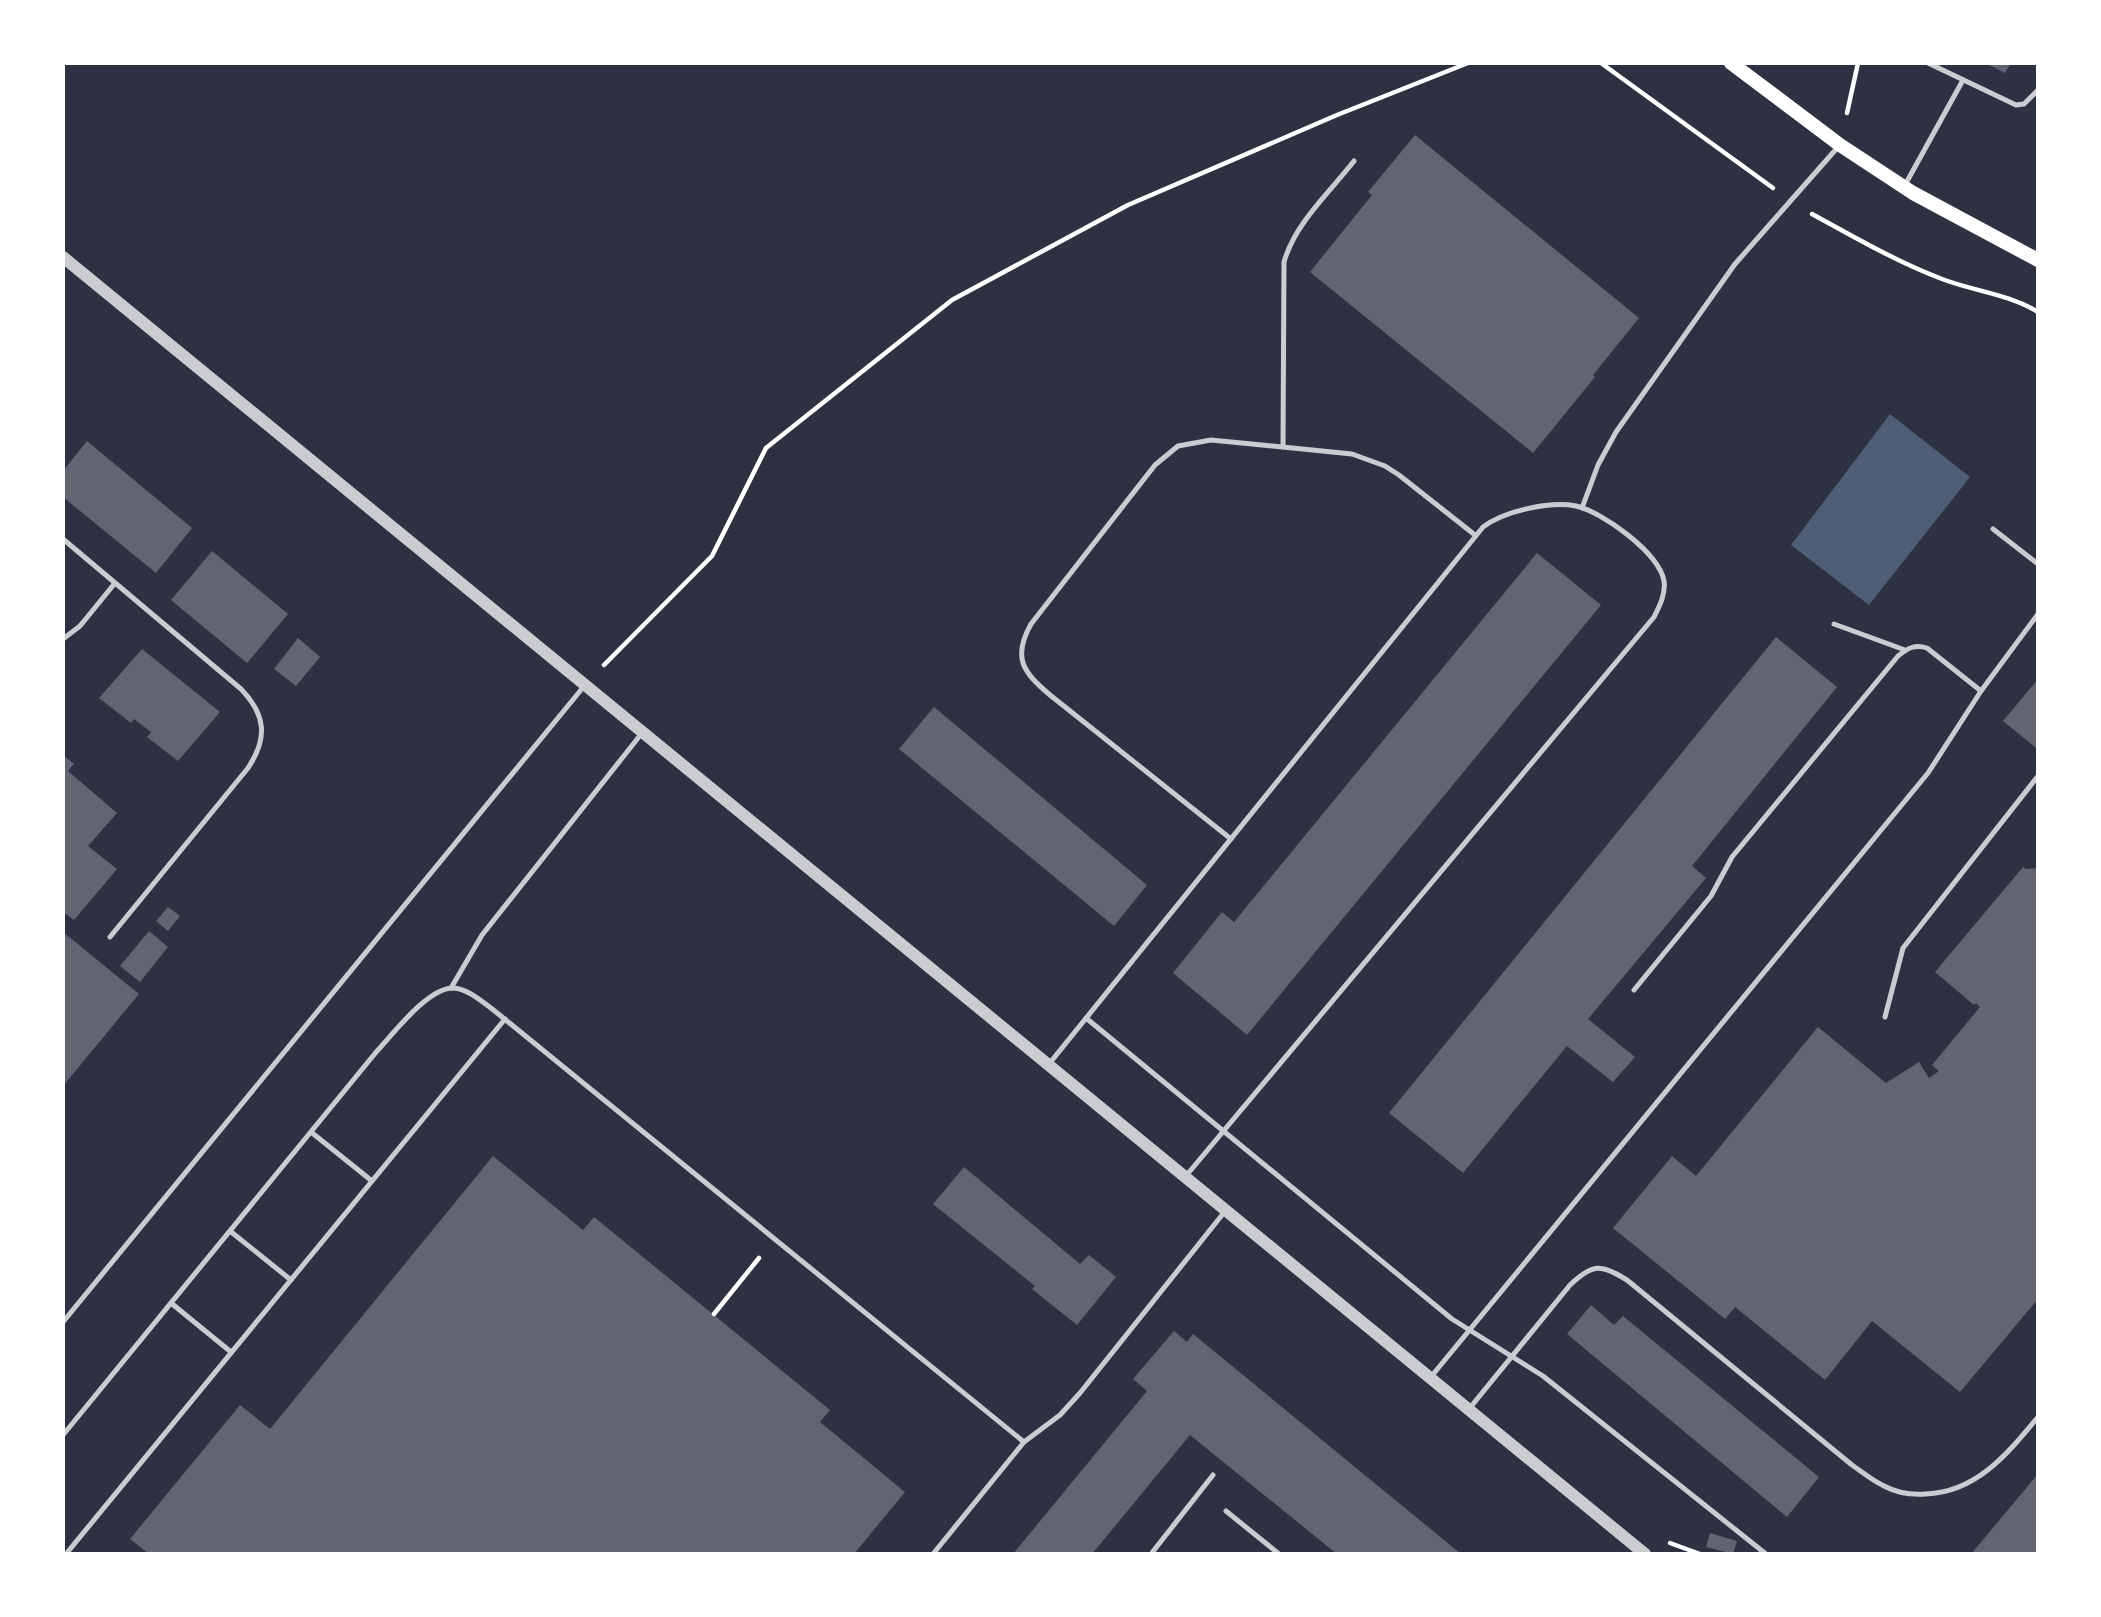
<svg xmlns="http://www.w3.org/2000/svg" width="2101" height="1617" viewBox="0 0 2101 1617" font-family="Helvetica,sans-serif">
  <rect width="100%" height="100%" fill="#2d3142"/>
  <polygon fill="#4f5d75" points="1890,414 1970,477 1869,605 1791,545"/>
  <g fill="#626471">
    <polygon points="1985,63 2011,63 2005,73"/>
    <polygon points="1415,135 1639,318 1593,375 1595,377 1533,453 1310,272 1372,195 1368,192"/>
    <polygon points="87,441 192,528 156,573 63,497 63,471"/>
    <polygon points="212,551 288,614 247,663 171,600"/>
    <polygon points="1537,553 1601,605 1247,1035 1173,973 1222,912 1234,922"/>
    <polygon points="1776,637 1837,687 1692,866 1706,878 1588,1019 1635,1057 1613,1082 1567,1046 1463,1173 1389,1113"/>
    <polygon points="298,638 320,657 296,686 274,669"/>
    <polygon points="142,649 220,712 178,761 147,737 151,732 134,719 131,723 99,698"/>
    <polygon points="2038,679 2038,745 2036,748 2003,721"/>
    <polygon points="934,707 1147,885 1114,926 899,749"/>
    <polygon points="63,755 74,764 68,771 117,813 88,846 117,869 74,920 63,912"/>
    <polygon points="2023,867 2026,869 2038,868 2038,1299 1960,1392 1872,1321 1825,1380 1735,1307 1725,1319 1613,1228 1672,1156 1696,1176 1818,1027 1886,1083 1919,1062 1929,1078 1939,1071 1932,1065 1980,1007 1976,1003 1974,1005 1935,972"/>
    <polygon points="168,907 180,916 168,931 156,921"/>
    <polygon points="149,931 168,947 140,982 120,966"/>
    <polygon points="63,932 139,994 63,1086"/>
    <polygon points="493,1156 583,1230 594,1217 830,1410 820,1422 905,1492 854,1554 149,1554 130,1539 240,1405 270,1429"/>
    <polygon points="964,1167 1080,1264 1089,1255 1116,1277 1077,1325 1032,1289 1035,1286 933,1204"/>
    <polygon points="1591,1305 1614,1325 1623,1316 1819,1477 1787,1517 1567,1334"/>
    <polygon points="1174,1331 1187,1342 1193,1334 1461,1554 1337,1554 1190,1435 1092,1554 1013,1554 1147,1391 1133,1379"/>
    <polygon points="2038,1474 2038,1554 1971,1554"/>
    <polygon points="1710,1533 1737,1541 1733,1554 1706,1547"/>
  </g>
  <g fill="none" stroke-linecap="round" stroke-linejoin="round">
    <g stroke="#fff" stroke-width="4.5">
      <polyline points="1601,63 1773,188"/>
      <polyline points="1847,113 1858,63"/>
      <path d="M1812 214C1854 237 1897 262 1942 279 1973 291 2009 294 2038 312"/>
      <polyline points="604,665 712,556 766,448 952,300 1128,205 1337,115 1468,63"/>
      <polyline points="714,1314 759,1258"/>
      <polyline points="1670,1543 1700,1554"/>
    </g>
    <g stroke="#caccd0" stroke-width="5">
      <polyline points="1928,63 2016,105 2024,104 2038,90"/>
      <polyline points="1905,185 1963,80"/>
      <path d="M1283 447 1284 262C1295 223 1330 192 1354 161"/>
      <polyline points="1582,508 1598,465 1616,432 1735,264 1838,147"/>
      <polyline points="1993,529 2038,564"/>
      <path d="M63 539 241 689C266 715 268 738 248 768L110 937"/>
      <polyline points="1834,624 1905,650"/>
      <polyline points="63,639 80,626 115,583"/>
      <path d="M1231 839 1050 695C1023 672 1012 658 1031 624L1155 465 1178 446 1211 440 1352 454 1385 466 1399 475 1475 535"/>
      <polyline points="451,988 482,935 642,733"/>
      <path d="M1634 990 1711 896 1732 857 1898 656C1908 648 1915 644 1927 648L1981 691"/>
      <polyline points="1885,1017 1903,948 2038,776"/>
      <polyline points="1086,1018 1452,1319 1543,1376 1766,1554"/>
      <path d="M1049 1064 1483 527C1504 511 1550 501 1576 506 1603 512 1659 553 1664 581 1666 594 1659 607 1654 617L1185 1177"/>
      <polyline points="311,1132 372,1181"/>
      <polyline points="230,1231 291,1280"/>
      <polyline points="171,1303 231,1352"/>
      <polyline points="63,1322 585,685"/>
      <polyline points="1430,1378 1928,773 1981,691 2038,614"/>
      <path d="M1469 1409 1570 1285C1593 1263 1601 1264 1627 1280L1852 1465C1862 1472 1873 1481 1884 1486 1897 1493 1912 1495 1926 1494 1977 1492 2008 1453 2038 1417"/>
      <path d="M63 1435 377 1051C393 1034 427 989 452 988 466 988 480 1000 491 1008L1024 1442"/>
      <polyline points="1226,1511 1279,1554"/>
      <polyline points="66,1554 505,1019"/>
      <polyline points="933,1554 1024,1442 1060,1415 1080,1393 1226,1210"/>
      <polyline points="1151,1554 1213,1475"/>
    </g>
    <polyline stroke="#caccd0" stroke-width="12" points="63,257 1645,1554"/>
    <polyline stroke="#fff" stroke-width="14" points="1731,63 1840,145 1913,193 2038,260"/>
  </g>
  <rect width="2101" height="1617" fill="none" stroke="#ffffff" stroke-width="130"/>
</svg>
